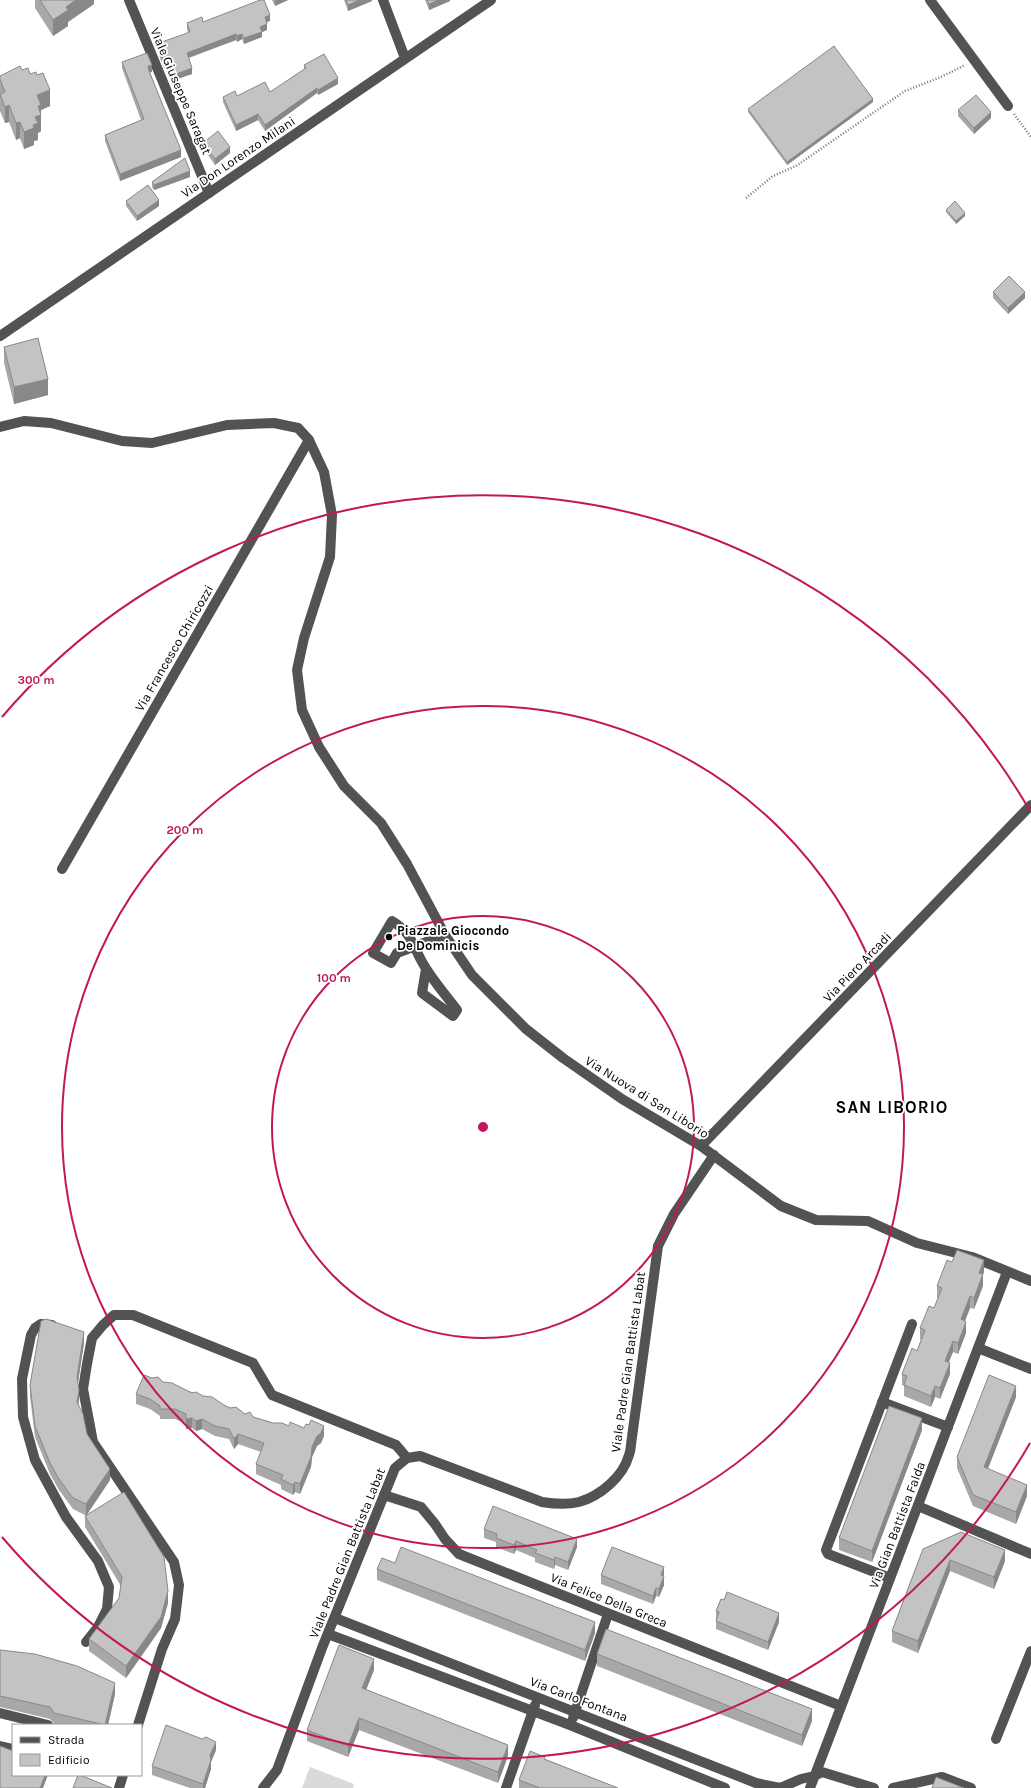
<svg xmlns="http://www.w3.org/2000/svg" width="1031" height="1788" viewBox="0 0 1031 1788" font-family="Karla,sans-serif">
  <rect width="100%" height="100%" fill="#fff"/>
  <polygon fill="#dadada" points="310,1767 354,1784 353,1788 302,1788"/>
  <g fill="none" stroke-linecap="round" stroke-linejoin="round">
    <g stroke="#757575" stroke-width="2.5" stroke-dasharray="1 2" stroke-linecap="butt">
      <polyline points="1014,114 1031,137"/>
      <polyline points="746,198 773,176 796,166 905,91 941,77 965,65"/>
    </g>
    <g stroke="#535353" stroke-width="10">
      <polyline points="129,0 209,193"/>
      <polyline points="383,0 405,58"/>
      <polyline points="930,0 1008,106"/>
      <polyline points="0,336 491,0"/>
      <polyline points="0,427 24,421 51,423 122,441 152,443 227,425 274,423 298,428 309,440 324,472 332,515 330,557 304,638 297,670 302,710 319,747 344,786 381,823 407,864 445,935 472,975 526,1029 563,1058 622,1099 701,1146 781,1206 816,1220 868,1221 917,1243 972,1257 1031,1281"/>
      <polyline points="62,869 309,440"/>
      <path d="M426 969 422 993 453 1016 457 1010C447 997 436 984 427 970 413 950 415 935 392 921L373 953 391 963 397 953 445 935"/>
      <polyline points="701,1146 1031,805"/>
      <polyline points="52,1325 41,1324 35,1328 31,1335 22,1379 23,1417 35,1460 66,1517 98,1561 109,1587 107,1609 98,1627 86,1642"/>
      <polyline points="978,1348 1031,1369"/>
      <polyline points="882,1402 948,1427"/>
      <polyline points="384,1495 421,1507 435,1524 445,1539 459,1554 841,1706"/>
      <polyline points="918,1506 1031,1554"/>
      <polyline points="890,1578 828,1554 826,1550 912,1324"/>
      <polyline points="335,1618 756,1783 780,1788 801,1779 814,1776 822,1772 874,1788"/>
      <polyline points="328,1634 570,1725 725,1788"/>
      <polyline points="0,1713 48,1725"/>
      <polyline points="573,1718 608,1614"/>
      <polyline points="138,1725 162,1649 175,1619 179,1585 174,1562 93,1442 83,1389 87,1364 92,1338 103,1325 114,1315 133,1315 253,1363 272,1395 396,1445 407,1458"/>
      <polyline points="996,1739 1031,1651"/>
      <polyline points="0,1746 13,1749"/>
      <polyline points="119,1788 123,1775"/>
      <path d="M263 1788 277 1770 322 1648 395 1468 407 1458 420 1456 542 1502C554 1504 567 1505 579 1502 600 1496 623 1477 629 1455 631 1450 631 1443 632 1437L658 1246 674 1214 714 1155"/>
      <polyline points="506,1788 535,1705"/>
      <polyline points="810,1788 1007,1272"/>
      <polyline points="893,1788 942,1777 971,1788"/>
    </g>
  </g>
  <g fill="#a8a8a8">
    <polygon points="35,0 94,0 94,4 68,22 68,26 53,36 35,8"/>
    <polygon points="272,0 288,0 275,6"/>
    <polygon points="344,0 372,0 372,1 348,11"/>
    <polygon points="425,0 450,0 450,1 429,10"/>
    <polygon points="270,21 266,22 267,30 262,32 262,37 244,44 242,39 237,42 236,40 189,58 192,74 174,80 169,66 164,68 159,55 159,43 188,33 187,29 187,23 203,22"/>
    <polygon points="122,62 152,72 150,72 181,157 120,181 105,141 105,135 141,120 122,68"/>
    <polygon points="304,65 338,84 318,95 317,93 265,131 258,120 236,131 223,102 223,97 237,96 270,92 304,69"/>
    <polygon points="22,70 30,74 50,106 41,110 41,131 38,133 38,140 34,141 34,145 24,149 20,138 16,140 9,122 5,123 0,111 0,76"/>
    <polygon points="873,102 787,165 748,112 748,109"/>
    <polygon points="958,110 991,118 974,134 958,116"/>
    <polygon points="203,143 230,153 215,165 203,148"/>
    <polygon points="190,177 154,190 152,187 152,182"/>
    <polygon points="126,201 159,206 137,221 126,206"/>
    <polygon points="946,210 965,216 956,224 946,212"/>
    <polygon points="993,292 1025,298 1008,314 993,298"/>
    <polygon points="4,347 48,395 14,404 4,363"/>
    <polygon points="952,1262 984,1272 983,1274 983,1286 974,1309 970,1308 965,1321 966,1333 958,1354 953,1352 948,1362 950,1374 940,1399 935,1397 931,1407 904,1396 904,1386 902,1385 902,1374 917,1351 921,1340 920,1339 920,1328 934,1308 938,1298 937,1297 937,1286"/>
    <polygon points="84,1343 78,1383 78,1404 87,1434 110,1480 87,1514 168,1603 161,1628 126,1678 89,1651 89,1639 119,1598 121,1586 85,1527 85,1515 73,1509 59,1490 50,1474 35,1437 30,1396 30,1385"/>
    <polygon points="163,1382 203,1396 245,1414 273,1423 289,1426 324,1436 321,1443 317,1446 312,1457 311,1467 300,1494 295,1492 293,1495 281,1489 281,1485 256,1474 256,1464 261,1452 238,1444 234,1449 229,1439 215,1436 202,1429 196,1431 192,1428 186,1429 186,1424 175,1419 160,1419 160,1416 150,1409 136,1404 136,1394"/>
    <polygon points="1016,1397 987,1469 1027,1496 1016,1524 973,1506 957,1468 957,1457"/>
    <polygon points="922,1430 872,1562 839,1550 839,1538"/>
    <polygon points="484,1529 577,1547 568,1570 555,1565 554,1569 535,1562 535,1558 516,1550 514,1554 496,1547 496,1542 484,1538"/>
    <polygon points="923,1549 1005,1561 994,1589 950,1571 918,1653 892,1642 892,1631"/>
    <polygon points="395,1563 595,1633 585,1661 377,1580 377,1569"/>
    <polygon points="664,1567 664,1585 659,1597 656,1596 653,1604 601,1584 601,1575"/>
    <polygon points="716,1611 779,1622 768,1650 716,1629"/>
    <polygon points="0,1650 115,1694 108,1725 58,1725 54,1724 50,1719 0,1707"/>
    <polygon points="597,1654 812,1721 802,1746 597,1666"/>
    <polygon points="374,1670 366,1690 508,1756 498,1783 359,1730 348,1757 307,1741 307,1730"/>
    <polygon points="216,1750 211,1762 211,1769 205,1788 190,1788 152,1775 152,1766"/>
    <polygon points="545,1759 618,1788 519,1788 519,1780"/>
  </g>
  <g fill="#888">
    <polygon points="76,0 94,0 94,4 68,22 68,26 53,36 53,20 66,7"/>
    <polygon points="275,0 288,0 275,6"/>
    <polygon points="360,0 372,0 372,1 348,11 348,5"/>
    <polygon points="439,0 450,0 450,1 429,10 429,4"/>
    <polygon points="270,15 270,21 265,23 265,17"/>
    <polygon points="267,24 267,30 262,32 262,37 244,44 244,38 260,27"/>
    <polygon points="236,34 236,40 187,58 187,53"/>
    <polygon points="242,34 242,39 237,42 237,36"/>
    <polygon points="169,60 169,66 164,68 164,62"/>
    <polygon points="152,65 152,72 148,73 148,66"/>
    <polygon points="192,68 192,74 174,80 174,75"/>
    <polygon points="338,78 338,84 318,95 318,90"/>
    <polygon points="317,88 317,93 265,131 265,125"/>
    <polygon points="50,90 50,106 41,110 41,131 38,133 38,140 34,141 34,145 24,149 24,132 35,117 37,95"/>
    <polygon points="873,99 873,102 787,165 787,162"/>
    <polygon points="9,105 9,122 5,123 5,107"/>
    <polygon points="991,112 991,118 974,134 974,128"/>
    <polygon points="258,114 258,120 236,131 236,125"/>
    <polygon points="20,122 20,138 16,140 16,123"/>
    <polygon points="230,147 230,153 215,165 215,159"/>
    <polygon points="181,150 181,157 120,181 120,174"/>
    <polygon points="190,171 190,177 154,190 154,185"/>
    <polygon points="159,200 159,206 137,221 137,216"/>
    <polygon points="965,213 965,216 956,224 956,221"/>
    <polygon points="1025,292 1025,298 1008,314 1008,308"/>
    <polygon points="48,379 48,395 14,404 14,387"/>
    <polygon points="984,1260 984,1272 979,1284 979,1273"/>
    <polygon points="983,1274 983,1286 974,1309 974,1298"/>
    <polygon points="970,1296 970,1308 961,1331 961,1319"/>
    <polygon points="966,1322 966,1333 958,1354 958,1343"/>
    <polygon points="84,1332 84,1343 77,1388 77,1377"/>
    <polygon points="953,1341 953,1352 945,1372 945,1361"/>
    <polygon points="950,1363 950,1374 940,1399 940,1388"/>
    <polygon points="935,1386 935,1397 931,1407 931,1396"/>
    <polygon points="1016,1386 1016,1397 984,1479 984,1467"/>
    <polygon points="79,1390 79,1401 77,1413 77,1402"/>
    <polygon points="192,1418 192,1428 186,1429 186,1419"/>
    <polygon points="922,1418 922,1430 872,1562 872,1551"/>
    <polygon points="202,1419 202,1429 196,1431 196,1421"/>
    <polygon points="324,1426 324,1436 321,1443 317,1446 312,1457 311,1467 300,1494 300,1484 312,1447 317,1436"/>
    <polygon points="238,1434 238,1444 234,1449 234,1439"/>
    <polygon points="110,1469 110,1480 86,1516 86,1504"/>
    <polygon points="295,1482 295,1492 293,1495 293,1485"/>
    <polygon points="1027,1485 1027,1496 1016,1524 1016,1512"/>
    <polygon points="577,1539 577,1547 568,1570 568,1562"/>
    <polygon points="516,1541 516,1550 514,1554 514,1545"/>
    <polygon points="1005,1550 1005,1561 994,1589 994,1577"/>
    <polygon points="555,1557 555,1565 554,1569 554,1560"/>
    <polygon points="950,1560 950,1571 918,1653 918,1641"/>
    <polygon points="664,1567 664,1576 661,1575"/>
    <polygon points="664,1576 664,1585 659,1597 659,1589"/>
    <polygon points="656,1588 656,1596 653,1604 653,1596"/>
    <polygon points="168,1591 168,1603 161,1628 126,1678 126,1666"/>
    <polygon points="779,1613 779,1622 768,1650 768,1642"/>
    <polygon points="595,1622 595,1633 585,1661 585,1650"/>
    <polygon points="374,1659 374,1670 362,1700 362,1688"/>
    <polygon points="115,1683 115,1694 108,1725 105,1725"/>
    <polygon points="812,1709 812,1721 802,1746 802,1735"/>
    <polygon points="359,1718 359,1730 348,1757 348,1746"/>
    <polygon points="216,1742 216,1750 211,1762 211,1769 205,1788 203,1788 203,1784 210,1755"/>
    <polygon points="508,1745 508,1756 498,1783 498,1772"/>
    <polygon points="45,1775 48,1775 43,1788 40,1788"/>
  </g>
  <g fill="#c3c3c3" stroke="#888">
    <polygon points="40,0 76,0 66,7 68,10 53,20"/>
    <polygon points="260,0 264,0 270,15 265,17 267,24 260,27 262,32 244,38 242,34 237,36 236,34 187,53 192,68 174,75 169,60 164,62 159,49 161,49 159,43 190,32 187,23 202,17 203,22"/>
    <polygon points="346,0 360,0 348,5"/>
    <polygon points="427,0 439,0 429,4"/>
    <polygon points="834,46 873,99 787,162 748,109"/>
    <polygon points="147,53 152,65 148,66 149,71 181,150 120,174 105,135 144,119 122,62"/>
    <polygon points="324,54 338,78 318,90 317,88 265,125 258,114 236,125 223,97 235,91 237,96 265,82 270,92 306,68 304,65"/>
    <polygon points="20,66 22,70 28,68 30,74 36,72 37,75 43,73 50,90 37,95 41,105 38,106 41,115 35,117 38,123 33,125 34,128 24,132 20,122 16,123 9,105 5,107 0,94 5,92 0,79 0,76"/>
    <polygon points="976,95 991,112 974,128 958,110"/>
    <polygon points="218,131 230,147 215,159 203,143"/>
    <polygon points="185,158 190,171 154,185 152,182"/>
    <polygon points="148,185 159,200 137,216 126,201"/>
    <polygon points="955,201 965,213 956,221 946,210"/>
    <polygon points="1009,276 1025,292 1008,308 993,292"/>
    <polygon points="38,338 48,379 14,387 4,347"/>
    <polygon points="957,1250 984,1260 979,1273 983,1274 974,1298 970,1296 961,1319 966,1322 958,1343 953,1341 945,1361 950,1363 940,1388 935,1386 931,1396 904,1385 907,1376 902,1374 912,1348 917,1351 925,1330 920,1328 929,1306 934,1308 942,1288 937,1286 947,1260 952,1262"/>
    <polygon points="46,1319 84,1332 77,1377 79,1390 77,1402 83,1414 87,1434 110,1469 86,1504 73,1498 59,1479 50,1463 35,1426 30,1385 41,1321"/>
    <polygon points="144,1375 152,1378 158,1377 163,1382 172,1383 192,1393 196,1392 203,1396 212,1397 224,1405 230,1408 236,1407 245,1414 250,1412 253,1417 273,1423 282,1423 289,1426 290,1422 304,1428 306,1424 309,1425 311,1420 324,1426 321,1433 317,1436 312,1447 311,1457 300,1484 295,1482 293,1485 281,1479 283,1475 256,1464 264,1443 238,1434 234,1439 229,1429 215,1426 202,1419 196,1421 192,1418 186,1419 186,1414 175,1409 160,1409 160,1406 150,1399 136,1394"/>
    <polygon points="989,1375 1016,1386 984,1467 1027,1485 1016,1512 973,1495 957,1457"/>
    <polygon points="889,1406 922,1418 872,1551 839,1538"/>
    <polygon points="124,1492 164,1557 168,1591 161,1617 126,1666 89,1639 119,1598 122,1577 85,1516"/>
    <polygon points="493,1506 577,1539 568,1562 555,1557 554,1560 535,1553 537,1550 516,1541 514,1545 496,1538 497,1534 484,1529"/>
    <polygon points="961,1532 1005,1550 994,1577 950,1560 918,1641 892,1631 923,1549"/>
    <polygon points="401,1547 595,1622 585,1650 377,1569 382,1558 395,1563"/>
    <polygon points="612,1547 664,1567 661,1575 664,1576 659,1589 656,1588 653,1596 601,1575"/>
    <polygon points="727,1592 779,1613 768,1642 716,1621 719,1612 716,1611 721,1599 724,1600"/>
    <polygon points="606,1629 812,1709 802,1735 597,1654"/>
    <polygon points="339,1645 374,1659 362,1688 508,1745 498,1772 359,1718 348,1746 307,1730"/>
    <polygon points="0,1650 35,1654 77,1666 115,1683 105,1725 54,1713 50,1707 0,1696"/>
    <polygon points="166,1725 202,1739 206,1737 216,1742 210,1755 211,1760 203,1784 152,1766"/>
    <polygon points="0,1746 13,1751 13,1775 45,1775 40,1788 0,1788"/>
    <polygon points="530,1751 545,1757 544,1759 618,1788 540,1788 519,1780"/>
    <polygon points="78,1775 80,1775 112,1788 73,1788"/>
    <polygon points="936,1777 964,1788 932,1788"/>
  </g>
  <g fill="none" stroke="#c2185b" stroke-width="2">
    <circle cx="483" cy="1127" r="211"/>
    <circle cx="483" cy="1127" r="421"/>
    <path d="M1030 1443A632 632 0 0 1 2 1537M2 717A632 632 0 0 1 1030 811"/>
  </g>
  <circle fill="#000" stroke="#fff" stroke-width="1.5" cx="389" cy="937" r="4"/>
  <g text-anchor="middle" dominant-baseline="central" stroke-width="3.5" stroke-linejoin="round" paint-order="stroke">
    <g font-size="13" fill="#000" stroke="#fff">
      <text transform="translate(181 91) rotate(67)">Viale Giuseppe Saragat</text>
      <text transform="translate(238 157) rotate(-34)">Via Don Lorenzo Milani</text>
      <text transform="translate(174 648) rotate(-60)">Via Francesco Chiricozzi</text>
      <text transform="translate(857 967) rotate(-46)">Via Piero Arcadi</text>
      <text transform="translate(647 1097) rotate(32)">Via Nuova di San Liborio</text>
      <text transform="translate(628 1362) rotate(-82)">Viale Padre Gian Battista Labat</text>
      <text transform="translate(897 1525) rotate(-69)">Via Gian Battista Falda</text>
      <text transform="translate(347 1553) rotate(-68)">Viale Padre Gian Battista Labat</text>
      <text transform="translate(609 1600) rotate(22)">Via Felice Della Greca</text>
      <text transform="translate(579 1699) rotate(21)">Via Carlo Fontana</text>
    </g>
    <g font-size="13" font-weight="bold" fill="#000" stroke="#fff" text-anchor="start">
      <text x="397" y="930">Piazzale Giocondo<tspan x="397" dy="15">De Dominicis</tspan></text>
    </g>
    <g font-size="17" font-weight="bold" letter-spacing="1" fill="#000" stroke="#fff">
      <text x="892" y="1107">SAN LIBORIO</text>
    </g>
  </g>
  <circle cx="483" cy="1127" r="6" fill="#c2185b" stroke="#fff" stroke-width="2"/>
  <g font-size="12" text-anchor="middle" font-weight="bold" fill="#c2185b" stroke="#fff" stroke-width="3.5" stroke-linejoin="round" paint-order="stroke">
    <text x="36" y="684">300 m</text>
    <text x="185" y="834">200 m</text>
    <text x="334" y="982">100 m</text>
  </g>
  <rect x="12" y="1724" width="130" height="52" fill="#ffffff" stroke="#999999"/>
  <rect x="20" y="1737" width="20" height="6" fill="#535353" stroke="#999999"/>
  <text x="48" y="1744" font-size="12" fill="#000000">Strada</text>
  <rect x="20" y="1754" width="20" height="12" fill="#c3c3c3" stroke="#999999"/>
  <text x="48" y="1764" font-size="12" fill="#000000">Edificio</text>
</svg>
